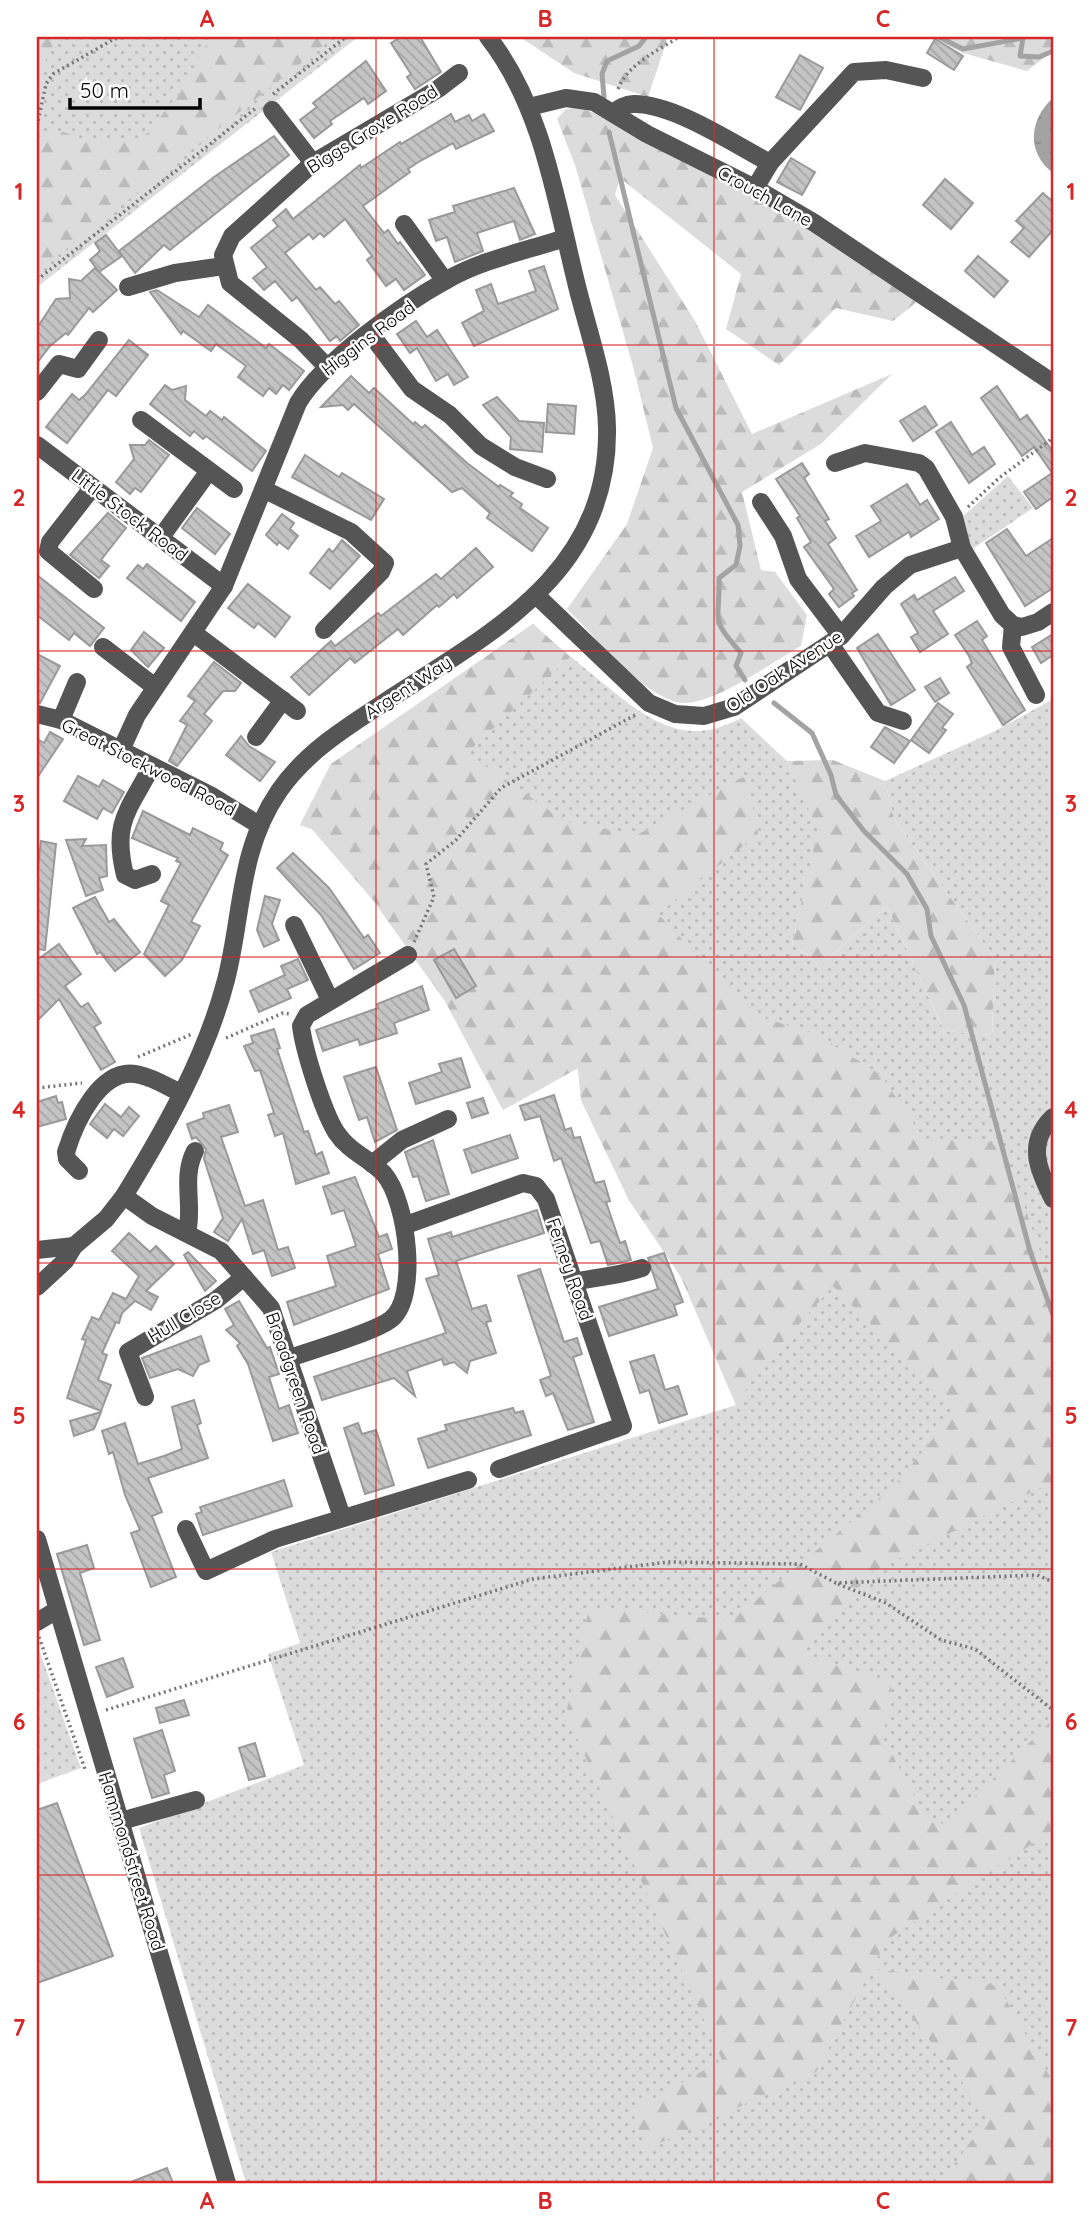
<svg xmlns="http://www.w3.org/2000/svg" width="1090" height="2220" viewBox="0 0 1090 2220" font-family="Quicksand,sans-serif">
  <defs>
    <pattern id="grass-dots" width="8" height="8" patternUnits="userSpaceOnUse" patternTransform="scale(1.75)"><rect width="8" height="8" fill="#dcdcdc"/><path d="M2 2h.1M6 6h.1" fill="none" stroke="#bbb" stroke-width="1.8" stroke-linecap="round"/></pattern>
    <pattern id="forest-firs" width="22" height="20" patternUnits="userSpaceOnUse" patternTransform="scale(1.75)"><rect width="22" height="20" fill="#dcdcdc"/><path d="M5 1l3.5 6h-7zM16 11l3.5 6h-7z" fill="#bbb"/></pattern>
    <pattern id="water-ripples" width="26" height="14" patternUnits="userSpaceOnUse" patternTransform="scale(1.75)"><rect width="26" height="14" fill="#a3a3a3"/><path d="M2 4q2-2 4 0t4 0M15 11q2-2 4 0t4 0" fill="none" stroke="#8b8b8b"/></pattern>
    <pattern id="building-back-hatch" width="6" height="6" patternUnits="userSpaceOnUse" patternTransform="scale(1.75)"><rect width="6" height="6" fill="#c4c4c4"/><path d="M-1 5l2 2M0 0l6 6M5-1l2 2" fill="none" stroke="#a7a7a7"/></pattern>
  </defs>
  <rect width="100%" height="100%" fill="#fff"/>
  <g fill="url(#grass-dots)">
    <polygon points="37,37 358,37 37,287"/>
    <polygon points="1008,476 1033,508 971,550 961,518"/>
    <path d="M533 624C556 645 580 664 604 684 647 719 685 749 741 718L787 761 819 830 792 944 820 966 887 906 944 1031 992 1035 995 959 894 819 885 781 995 731 1053 699V2183H246L139 1828 304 1765 268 1654 300 1643 271 1552 736 1405 681 1277 629 1200 581 1100 578 1068 503 1110 445 1001 373 900 312 829 300 825 331 764Z"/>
    <polygon points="37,1644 81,1768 37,1784"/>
  </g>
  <g fill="url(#forest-firs)">
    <polygon points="37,37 57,37 46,59 37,99"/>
    <polygon points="215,37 334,37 37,272 37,145 44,134 63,132 96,143 138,138 148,133 186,84 206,45"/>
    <polygon points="520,37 668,37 648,97 574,73"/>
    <polygon points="930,37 1053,37 1053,51 1027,71 963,53"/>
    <path d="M577 108 592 112 810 227 918 301 893 321 836 308 779 365 726 329 741 274 620 178 615 195 695 321 752 434 892 374 821 444 742 492 761 570 775 572 807 615 801 646C772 662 717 703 684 703 647 702 593 634 567 609L627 524 653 448 634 370 575 165 557 119 566 109Z"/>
    <polygon points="533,624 570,657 467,753 563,820 635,836 747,775 758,834 658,914 754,1015 816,1034 881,1075 923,1138 1002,1142 1053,1288 1053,1502 1044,1486 872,1572 802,1654 892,1684 883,1738 924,1813 946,1826 1049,1723 1053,1758 1053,1830 887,1940 816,2072 646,2149 632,2111 722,2060 566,1714 589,1608 732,1620 892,1488 956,1411 833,1286 759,1369 736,1405 681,1277 629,1200 581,1100 578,1068 503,1110 445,1001 373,900 312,829 300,825 331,764"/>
    <polygon points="833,760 885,781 894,819 995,959 992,1035 944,1031 887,906 820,966 792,944 818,830 787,761"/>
    <polygon points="875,1969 998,1986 1053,2082 1053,2183 940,2183 989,2117"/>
  </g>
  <path fill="url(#water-ripples)" d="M1053 98V173C1026 153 1029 119 1053 98Z"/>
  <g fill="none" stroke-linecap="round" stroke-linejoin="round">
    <g stroke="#a3a3a3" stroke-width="5">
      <polyline points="939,37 963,49 1023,38 1020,56 1039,57 1053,51"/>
      <polyline points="604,97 602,74 607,61 639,46 646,37"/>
      <path d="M609 132 676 408 738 525 740 546 736 565 719 578C720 624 709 617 741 653L736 666 745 680"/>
      <polyline points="774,703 812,733 831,775 836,795 864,831 907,874 927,909 931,936 964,1005 1030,1251 1053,1315"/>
    </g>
  </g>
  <g fill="url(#building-back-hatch)" stroke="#999" stroke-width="2">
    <polygon points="401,37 420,37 441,72 415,89 407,77 411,74 391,43"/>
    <polygon points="935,39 963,56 954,70 927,53"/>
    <polygon points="800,55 823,68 800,110 776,97"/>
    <polygon points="366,61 386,91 368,104 364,98 330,121 332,124 314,138 300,120 317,107 313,103"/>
    <polygon points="451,114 455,122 469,115 472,121 484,114 494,131 456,149 453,143 420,161 408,169 410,172 363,206 384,233 388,230 398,244 400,242 425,275 404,290 396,279 386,286 367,260 372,256 345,219 324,237 320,233 313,239 309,234 285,253 316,290 320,287 335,304 339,301 359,325 340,341 337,336 330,341 297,297 292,301 275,281 264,290 253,278 267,267 251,248 278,226 273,220 286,209 293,219 360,165 361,168 400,142 401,144"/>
    <polygon points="274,136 289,155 170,250 164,245 135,273 119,251 214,177"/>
    <polygon points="791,158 815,172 802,195 777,182"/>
    <polygon points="945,179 973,203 951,229 923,205"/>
    <polygon points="514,188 535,234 520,240 514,221 477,233 483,251 455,262 447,237 436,241 429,220 455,212 453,206"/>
    <polygon points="1043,193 1053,202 1053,230 1029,257 1011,242 1024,228 1016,221"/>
    <polygon points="106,235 122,256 99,272 90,260 100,251 95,243"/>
    <polygon points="978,256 1008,281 994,297 965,271"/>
    <polygon points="544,266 558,309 474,346 462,323 484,311 476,290 491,284 498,304 536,291 529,271"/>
    <polygon points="95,268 117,290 93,312 89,308 68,335 66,333 50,346 37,363 37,328 56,299 70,298 69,279 81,281"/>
    <polygon points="157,290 199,317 208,305 266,348 269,344 304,371 289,390 283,385 276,394 269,388 263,396 238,377 246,366 216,344 211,351 183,331 181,334 150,292"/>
    <polygon points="416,321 427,337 437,330 468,377 454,385 448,374 436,381 417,348 410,353 397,334"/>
    <polygon points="129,340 148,355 116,396 108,390 67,443 46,427 72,394 79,400 85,395"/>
    <polygon points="351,376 369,393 374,388 413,424 415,422 422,428 425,425 467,463 499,487 500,485 513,493 510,496 522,504 520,508 548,528 532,551 487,518 490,513 462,488 452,492 354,404 348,410 343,405 321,407"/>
    <polygon points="165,385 172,390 186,386 185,400 206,416 210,411 222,420 224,417 266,451 252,471 206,436 203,439 194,431 190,436 150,404"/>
    <polygon points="997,386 1020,420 1027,415 1053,452 1053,497 1036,509 1024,492 1052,473 1034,447 1022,456 981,398"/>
    <polygon points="497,397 519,421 544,423 542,452 510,449 511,437 483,405"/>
    <polygon points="548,404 576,406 574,434 546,432"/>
    <polygon points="925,406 937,425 913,441 900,421"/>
    <polygon points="951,422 972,455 984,447 995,464 969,483 936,432"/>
    <polygon points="149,440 169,455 141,492 135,488 130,494 116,482 134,459 130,445 145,445"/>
    <polygon points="305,455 339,477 342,473 384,499 371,520 292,477"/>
    <polygon points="802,463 809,474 804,478 829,519 825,521 836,538 828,544 857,590 852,593 854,596 839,607 829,594 834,589 804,547 811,542 797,518 800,516 776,479"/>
    <polygon points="907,484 920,505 927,500 939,519 911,537 909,532 869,557 856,536 881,521 871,506"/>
    <polygon points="197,508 230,534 215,554 182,528"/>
    <polygon points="108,513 126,528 101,560 109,566 99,578 70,555"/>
    <polygon points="282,514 294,523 290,529 298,536 288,549 279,542 277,545 266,535"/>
    <polygon points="1007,529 1026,556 1053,538 1053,588 1025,606 986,543"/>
    <polygon points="342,540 360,556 330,589 310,573 329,549 333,552"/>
    <polygon points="476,548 493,567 457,598 454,594 439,607 437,605 403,635 398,629 355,663 350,658 309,695 291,677 331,641 335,646 378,613 381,616 436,574 441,579"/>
    <polygon points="147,564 195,602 181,621 127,578 138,565 143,569"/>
    <polygon points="37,575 104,628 90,646 74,633 69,640 37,615"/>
    <polygon points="955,577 964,591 933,611 948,634 920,652 911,637 918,633 901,604 914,595 917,600"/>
    <polygon points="248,584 290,617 275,637 258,623 254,628 228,608"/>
    <polygon points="977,621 987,636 982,640 1025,710 1003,725 967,667 972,663 969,656 955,635"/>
    <polygon points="144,632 164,648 148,667 131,650"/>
    <polygon points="878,634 915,690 891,705 857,648"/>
    <polygon points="1053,634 1053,655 1041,663 1032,647"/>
    <polygon points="37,654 60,666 40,703 37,703"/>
    <polygon points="214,662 241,683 235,691 223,691 204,714 212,721 177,766 169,761 187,725 180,721 195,701 188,696"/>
    <polygon points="940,678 949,693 935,702 925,687"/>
    <polygon points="938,703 953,714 942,728 946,730 929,753 911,740"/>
    <polygon points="885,727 910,741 894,763 871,747"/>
    <polygon points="50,732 63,739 37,778 37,739 44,743"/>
    <polygon points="241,736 249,746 275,762 260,781 226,755"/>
    <polygon points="78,776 99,787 103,780 124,792 112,813 103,808 97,819 64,801"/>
    <polygon points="143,811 190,835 193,828 223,843 220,850 228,855 191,922 200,926 182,960 165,976 144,954 169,905 161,901 181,863 176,861 178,858 132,838"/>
    <polygon points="86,839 82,846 106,845 107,876 99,878 103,890 86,896 66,840"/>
    <polygon points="41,841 56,844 45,950 37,949 37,876"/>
    <polygon points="293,853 329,888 364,938 368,935 380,953 354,969 321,915 277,868"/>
    <polygon points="265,896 280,900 272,924 279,940 264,947 257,930"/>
    <polygon points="95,897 109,922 114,919 140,952 115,971 100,952 97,954 73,908"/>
    <polygon points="59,944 81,974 65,986 81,1007 88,1003 101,1023 94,1027 115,1062 101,1070 59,999 37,1021 37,960"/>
    <polygon points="454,949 476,986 456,998 434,960"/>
    <polygon points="298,959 308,980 287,989 291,998 259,1012 250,991 285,975 281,966"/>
    <polygon points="422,986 429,1010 394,1023 397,1033 360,1045 358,1039 323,1051 316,1030 378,1008 377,1004"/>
    <polygon points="274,1029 280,1048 277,1049 304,1132 308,1131 316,1155 322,1152 329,1173 296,1184 283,1133 275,1136 268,1115 274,1113 260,1070 255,1071 244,1046 253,1043 251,1036"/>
    <polygon points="461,1058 470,1087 416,1104 409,1083 442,1072 439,1064"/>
    <polygon points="376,1067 397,1130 375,1142 367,1117 359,1120 344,1077"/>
    <polygon points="554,1095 565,1130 571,1128 574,1138 580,1137 595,1183 604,1181 610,1201 606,1202 620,1243 625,1241 631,1260 608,1265 600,1241 591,1243 561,1158 554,1161 540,1116 525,1120 520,1106"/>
    <polygon points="56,1096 58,1103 62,1102 66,1119 37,1127 37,1102"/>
    <polygon points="483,1098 488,1113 472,1118 467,1103"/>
    <polygon points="105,1104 121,1117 129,1107 139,1116 123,1136 114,1129 107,1138 90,1124"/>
    <polygon points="229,1105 238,1132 221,1137 245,1206 263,1200 278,1250 288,1247 295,1268 272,1276 264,1250 253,1254 242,1219 228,1241 214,1232 223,1218 204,1159 206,1149 196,1137 192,1139 187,1124 204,1118 203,1113"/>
    <polygon points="510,1135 518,1158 472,1173 464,1150"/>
    <polygon points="433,1140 449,1194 426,1201 418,1176 413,1177 405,1152"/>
    <polygon points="355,1177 379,1237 387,1234 392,1249 378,1254 389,1289 294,1325 287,1302 336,1286 327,1256 356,1246 344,1210 332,1214 323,1187"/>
    <polygon points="537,1210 544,1233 456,1261 472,1309 486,1305 491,1321 486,1322 496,1353 470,1361 467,1373 454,1362 444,1365 442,1359 407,1371 415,1396 394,1378 322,1400 314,1377 446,1333 426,1279 439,1275 428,1239 451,1232 452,1237"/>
    <polygon points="129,1233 150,1252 156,1246 174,1264 146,1291 158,1297 151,1310 135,1301 122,1313 119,1323 116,1322 102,1353 107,1355 98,1380 111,1385 101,1411 67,1398 86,1340 82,1339 92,1317 99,1320 113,1293 126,1299 139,1276 112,1251"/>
    <polygon points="188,1252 216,1281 205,1291 184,1255"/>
    <polygon points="664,1253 683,1302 674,1305 677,1315 609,1336 599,1307 658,1289 648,1258"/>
    <polygon points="540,1269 564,1342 577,1338 582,1354 573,1357 594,1422 568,1430 553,1393 546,1396 540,1380 551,1376 518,1276"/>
    <polygon points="239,1301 267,1348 270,1347 279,1374 269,1377 279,1409 289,1405 298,1433 273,1441 248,1364 237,1346 240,1343 226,1330 234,1325 225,1309"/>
    <polygon points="201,1336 209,1361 199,1365 193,1376 178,1369 150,1378 142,1358"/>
    <polygon points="654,1355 665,1390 678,1386 687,1414 659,1423 649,1390 640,1393 630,1362"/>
    <polygon points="194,1400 201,1423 197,1425 208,1458 148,1478 162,1512 152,1516 176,1577 151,1587 131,1533 140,1530 125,1495 113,1452 109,1454 102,1431 125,1423 138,1464 164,1456 182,1449 172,1407"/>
    <polygon points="513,1408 515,1413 523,1411 531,1435 428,1468 418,1439 447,1430 445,1425"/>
    <polygon points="101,1412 94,1429 74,1436 70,1421"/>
    <polygon points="358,1423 362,1434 376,1430 394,1485 365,1494 344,1428"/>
    <polygon points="284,1480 292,1506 203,1535 196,1514 202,1512 200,1507"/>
    <polygon points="87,1545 94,1568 80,1573 100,1640 84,1645 57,1554"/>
    <polygon points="123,1658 133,1687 107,1697 96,1667"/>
    <polygon points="184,1700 189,1715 160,1723 156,1708"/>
    <polygon points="162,1730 175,1771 164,1775 169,1793 152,1798 134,1739"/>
    <polygon points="255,1743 265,1776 249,1780 239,1748"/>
    <polygon points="57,1803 113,1956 37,1983 37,1810"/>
    <polygon points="167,2168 173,2183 132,2183 131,2182"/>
  </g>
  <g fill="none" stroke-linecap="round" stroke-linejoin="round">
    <g stroke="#777" stroke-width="3.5" stroke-dasharray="2 3.5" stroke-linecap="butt">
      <path d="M618 89C628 64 657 51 679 37"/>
      <polyline points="273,94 346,37"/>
      <polyline points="37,126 46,84 53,74 114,39 124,37"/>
      <polyline points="37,280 256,108"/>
      <polyline points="968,507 999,478 1053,438"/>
      <polyline points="414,942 434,897 426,864 456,840 501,788 637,714"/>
      <polyline points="226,1038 283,1013 291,1014"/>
      <polyline points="138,1057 192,1034"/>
      <polyline points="37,1088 82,1083"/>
      <polyline points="838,1584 886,1603 941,1640 975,1649 1053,1710"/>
      <polyline points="39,1637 86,1772"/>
      <polyline points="106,1710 533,1579 668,1562 800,1564 836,1583 1037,1575 1053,1582"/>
    </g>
    <g stroke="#555" stroke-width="18">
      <polyline points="529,107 566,98 594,102 647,134 755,188 813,222 1053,383"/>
      <polyline points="272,110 313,163"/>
      <path d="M613 113C620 108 626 104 633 104 673 103 734 144 770 163"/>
      <polyline points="755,188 770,163 854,72 886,70 923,78"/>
      <polyline points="404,224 445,281"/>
      <polyline points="128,287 175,273 224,266"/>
      <polyline points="370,333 412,389 450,415 481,446 515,467 547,479"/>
      <polyline points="327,367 301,340 230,283 223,255 232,236 313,163 438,89 459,73"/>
      <polyline points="37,392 59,364 78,369 99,340"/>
      <polyline points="141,420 234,489"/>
      <polyline points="37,445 224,586"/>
      <polyline points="835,463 865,453 919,463 926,468 954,517 962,548 1002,615 1013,625 1022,627 1038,622 1053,612"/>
      <polyline points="92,488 50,542 48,551 94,589"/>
      <polyline points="265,490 351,532 385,563 381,572 324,630"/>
      <polyline points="761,502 783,536 798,579 841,636"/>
      <polyline points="161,537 209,471"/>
      <polyline points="537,596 649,703 675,714 704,716 734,707 841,636 884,587 910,565 962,548"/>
      <polyline points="1013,625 1011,647 1036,695"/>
      <polyline points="195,634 297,711"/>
      <polyline points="830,644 878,713 903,721"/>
      <polyline points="103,647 155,687"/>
      <polyline points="37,714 61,720 210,795 259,825"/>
      <polyline points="61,720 77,682"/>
      <polyline points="256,737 283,700"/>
      <path d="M121 750 137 715 224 586 298 403C323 361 402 305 445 281 480 260 526 251 565 238"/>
      <path d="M152 766C128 811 112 823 125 875L135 880 152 874"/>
      <polyline points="294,925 330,1000"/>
      <path d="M1053 1117C1026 1143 1038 1170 1053 1199"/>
      <polyline points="372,1164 402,1140 448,1119"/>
      <path d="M79 1171 67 1159 66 1152C75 1123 101 1064 140 1075 154 1078 168 1087 181 1093"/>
      <polyline points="124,1196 152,1216 221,1251 271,1308 342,1517"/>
      <polyline points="406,1225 523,1183 536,1186 546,1199 623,1426 499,1469"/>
      <path d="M187 1233C194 1205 181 1178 195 1151"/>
      <polyline points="37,1250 74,1246"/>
      <path d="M574 1282C599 1276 616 1277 642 1268"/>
      <path d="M37 1287 65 1261 74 1246 106 1219 124 1196C165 1129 206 1057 226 980 243 914 238 851 279 791 308 749 352 724 394 696 498 629 610 569 607 427 606 380 588 331 577 286 556 202 543 107 488 37"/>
      <path d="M290 1358C315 1349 372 1333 390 1320 420 1299 407 1200 384 1174 369 1158 349 1152 336 1132 323 1111 304 1051 301 1026L307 1015 408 955"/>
      <polyline points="145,1397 128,1352 216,1300 244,1277"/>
      <polyline points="186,1529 206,1571 275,1539 468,1480"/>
      <polyline points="37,1539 227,2183"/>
      <polyline points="37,1622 57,1610"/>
      <polyline points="121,1821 196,1800"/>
    </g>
  </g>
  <path fill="none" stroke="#d62828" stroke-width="2" stroke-opacity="0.55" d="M376 37V2183M714 37V2183M37 345H1053M37 651H1053M37 957H1053M37 1263H1053M37 1569H1053M37 1875H1053"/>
  <g text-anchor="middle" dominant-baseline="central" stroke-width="5" stroke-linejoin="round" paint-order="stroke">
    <g font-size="18" fill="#000" stroke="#fff">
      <text transform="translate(372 129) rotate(-32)">Biggs Grove Road</text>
      <text transform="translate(765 196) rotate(29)">Crouch Lane</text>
      <text transform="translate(368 338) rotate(-37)">Higgins Road</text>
      <text transform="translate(130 515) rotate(37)">Little Stock Road</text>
      <text transform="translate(784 671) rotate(-33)">Old Oak Avenue</text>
      <text transform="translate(408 687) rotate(-33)">Argent Way</text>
      <text transform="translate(149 767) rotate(27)">Great Stockwood Road</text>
      <text transform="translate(570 1269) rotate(71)">Ferney Road</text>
      <text transform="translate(184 1317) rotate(-31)">Hull Close</text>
      <text transform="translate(296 1383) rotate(71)">Broadgreen Road</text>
      <text transform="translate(132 1861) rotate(73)">Hammondstreet Road</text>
    </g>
  </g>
  <rect width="1090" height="2220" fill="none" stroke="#ffffff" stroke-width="77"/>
  <path d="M70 98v10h130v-10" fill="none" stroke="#000000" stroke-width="3.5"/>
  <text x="80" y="98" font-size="21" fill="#000000" stroke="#ffffff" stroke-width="5" paint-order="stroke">50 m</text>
  <rect x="38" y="38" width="1014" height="2144" fill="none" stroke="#d62828" stroke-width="2.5"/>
  <g font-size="23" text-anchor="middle" font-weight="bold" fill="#d62828">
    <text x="207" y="27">A</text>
    <text x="545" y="27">B</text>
    <text x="883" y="27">C</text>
    <text x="19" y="200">1</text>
    <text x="1071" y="200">1</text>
    <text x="19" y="506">2</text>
    <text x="1071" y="506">2</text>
    <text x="19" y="812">3</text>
    <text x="1071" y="812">3</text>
    <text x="19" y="1118">4</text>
    <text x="1071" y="1118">4</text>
    <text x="19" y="1424">5</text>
    <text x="1071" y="1424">5</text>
    <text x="19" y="1730">6</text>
    <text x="1071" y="1730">6</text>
    <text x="19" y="2036">7</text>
    <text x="1071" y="2036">7</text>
    <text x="207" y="2209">A</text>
    <text x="545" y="2209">B</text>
    <text x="883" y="2209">C</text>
  </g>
</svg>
